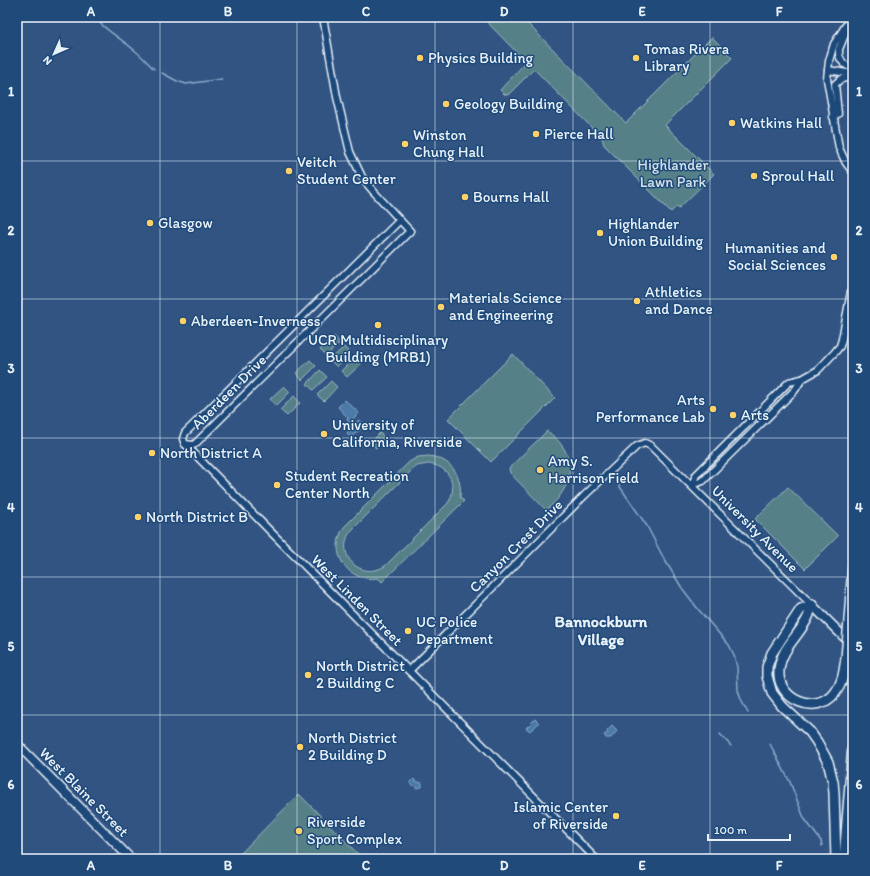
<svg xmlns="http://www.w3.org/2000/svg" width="870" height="876" viewBox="0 0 870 876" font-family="Itim,sans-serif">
  <rect width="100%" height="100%" fill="#325483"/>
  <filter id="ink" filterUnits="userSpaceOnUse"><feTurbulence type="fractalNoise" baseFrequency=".025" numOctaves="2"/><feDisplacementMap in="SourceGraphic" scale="8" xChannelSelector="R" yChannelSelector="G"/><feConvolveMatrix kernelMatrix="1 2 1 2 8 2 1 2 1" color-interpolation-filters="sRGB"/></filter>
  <g filter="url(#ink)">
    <g fill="#568087" stroke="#9fb8c0" fill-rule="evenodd">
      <polygon points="484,17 521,17 626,123 712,37 732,58 665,125 714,174 679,208 677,206 671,212 604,145 602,138 534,69 508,95 504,94 500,90 526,62 483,18"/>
      <polygon points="334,336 340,343 326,356 320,350"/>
      <polygon points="344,347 350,353 337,367 330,360"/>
      <polygon points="513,354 555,398 491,462 448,419"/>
      <polygon points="355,357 361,364 347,377 341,371"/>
      <polygon points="310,360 316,366 302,380 296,373"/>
      <polygon points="320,370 327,377 313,390 307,384"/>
      <polygon points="331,381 337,387 324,401 317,395"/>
      <polygon points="284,386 290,392 276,406 270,399"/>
      <polygon points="294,396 300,403 287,416 280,410"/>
      <path d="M547 431C553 435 559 441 563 447 578 470 566 494 546 510L510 473 509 468Z"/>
      <polygon points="380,433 385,438 376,448 370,443"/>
      <path d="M428 456C450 458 463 475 460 497L464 501 382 582 378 578C348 583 327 553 344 527L409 462 418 457ZM428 464C449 465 459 486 448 503L385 566C361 581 335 556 350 532L411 471 417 466Z"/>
      <polygon points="788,487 838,536 805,569 755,519"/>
      <polygon points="299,794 363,859 235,859"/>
    </g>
    <g fill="#4c7aa8" stroke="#8aaac8">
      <polygon points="345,400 359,413 351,421 354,424 359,420 363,423 360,430 351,437 347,434 351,426 347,420 348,418 338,407"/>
      <polygon points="535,719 539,723 530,731 526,728"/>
      <polygon points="612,726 617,731 611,738 606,738 604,735 608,733 607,731"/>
      <polygon points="414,779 417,782 419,782 422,783 422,787 416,788 413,785 412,785 410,783"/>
    </g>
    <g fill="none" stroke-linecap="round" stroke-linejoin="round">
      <g stroke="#8aaac8" stroke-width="1.5">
        <path d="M94 17C105 30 120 38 133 49 141 55 147 62 154 69"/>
        <polyline points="162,73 177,81 186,84 222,79"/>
        <polyline points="618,484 647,526 663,557 682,588 698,609 729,645 734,655 737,667 738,690 741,700 748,713"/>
        <polyline points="720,734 731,746"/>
        <polyline points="770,744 790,782 804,818 821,841 822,846"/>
      </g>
      <defs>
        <g id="minor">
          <polyline points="851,17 834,44 829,61 827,79 839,148 846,163 853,172"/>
          <path d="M851 20 839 49C838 59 844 66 853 68"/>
          <polyline points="828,70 853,74"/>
          <polyline points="833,117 838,114 835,84 841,79 853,77"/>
          <polyline points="400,220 185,433 183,439 185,444 270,531 596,859"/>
          <polyline points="185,444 193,445 195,444 410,231 374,192 363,179 350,152 337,97 323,17"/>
          <polyline points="692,485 703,481 795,390 802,379 818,370 835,352 840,346 842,339 853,281"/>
          <polyline points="692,485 696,475 789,382 802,379"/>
          <polyline points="409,671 584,496 637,446 645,443 651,446 812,605"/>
        </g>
        <g id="major">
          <polyline points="812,605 844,637"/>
          <polyline points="17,744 131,859"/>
        </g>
        <g id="highway">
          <polyline points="812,605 801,609 772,653 767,667 767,676 772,693 782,706 810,732 817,742 828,762 833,782 834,793 836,859"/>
          <path d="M812 605C810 608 810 613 808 617 800 635 781 648 779 670 776 699 816 717 835 693 843 683 844 671 846 658"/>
          <polyline points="849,620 853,566"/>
          <polyline points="844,859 853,746"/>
        </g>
      </defs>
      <use href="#minor" stroke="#e8f1f8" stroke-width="9"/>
      <use href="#major" stroke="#e8f1f8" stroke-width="11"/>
      <use href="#highway" stroke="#e8f1f8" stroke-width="12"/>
      <use href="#minor" stroke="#1f4a7a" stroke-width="6"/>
      <use href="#major" stroke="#1f4a7a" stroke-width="8"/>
      <use href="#highway" stroke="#1f4a7a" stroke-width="9"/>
      <defs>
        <polyline id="highway-bridge" points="846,658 849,620"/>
      </defs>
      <use href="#highway-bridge" stroke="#e8f1f8" stroke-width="12" stroke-linecap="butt"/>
      <use href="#highway-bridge" stroke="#1f4a7a" stroke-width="9"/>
    </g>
  </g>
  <path fill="none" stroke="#e8f1f8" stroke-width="1" stroke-opacity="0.55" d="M160 17V859M297 17V859M435 17V859M573 17V859M710 17V859M17 161H853M17 299H853M17 438H853M17 577H853M17 715H853"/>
  <g fill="#ffd166" stroke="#1f4a7a" stroke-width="1.5">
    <circle cx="420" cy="58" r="4"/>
    <circle cx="636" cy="58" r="4"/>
    <circle cx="446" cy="104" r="4"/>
    <circle cx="732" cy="123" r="4"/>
    <circle cx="536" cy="134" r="4"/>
    <circle cx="405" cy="144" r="4"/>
    <circle cx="289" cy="171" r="4"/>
    <circle cx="754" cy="176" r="4"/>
    <circle cx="465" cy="197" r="4"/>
    <circle cx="150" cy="223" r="4"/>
    <circle cx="600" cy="233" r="4"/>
    <circle cx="834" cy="257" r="4"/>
    <circle cx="637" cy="301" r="4"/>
    <circle cx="441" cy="307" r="4"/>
    <circle cx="183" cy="321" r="4"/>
    <circle cx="378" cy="325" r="4"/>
    <circle cx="713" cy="409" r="4"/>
    <circle cx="733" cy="415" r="4"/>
    <circle cx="324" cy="434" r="4"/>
    <circle cx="152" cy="453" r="4"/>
    <circle cx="540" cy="470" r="4"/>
    <circle cx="277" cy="485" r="4"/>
    <circle cx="138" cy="517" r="4"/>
    <circle cx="408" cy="631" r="4"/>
    <circle cx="308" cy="675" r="4"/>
    <circle cx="300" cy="747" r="4"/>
    <circle cx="616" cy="816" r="4"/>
    <circle cx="299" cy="831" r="4"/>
  </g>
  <g text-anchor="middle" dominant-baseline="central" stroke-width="3" stroke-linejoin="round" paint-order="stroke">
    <g font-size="15" fill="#e8f1f8" stroke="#1f4a7a" text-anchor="start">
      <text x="644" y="49">Tomas Rivera<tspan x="644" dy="17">Library</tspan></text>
      <text x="428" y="58">Physics Building</text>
      <text x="454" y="104">Geology Building</text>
      <text x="740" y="123">Watkins Hall</text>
      <text x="544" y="134">Pierce Hall</text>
      <text x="413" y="135">Winston<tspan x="413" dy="17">Chung Hall</tspan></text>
      <text x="297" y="162">Veitch<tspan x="297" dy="17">Student Center</tspan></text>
      <text x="762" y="176">Sproul Hall</text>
      <text x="473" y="197">Bourns Hall</text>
      <text x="158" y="223">Glasgow</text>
      <text x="608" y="224">Highlander<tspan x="608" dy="17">Union Building</tspan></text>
      <text x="826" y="248" text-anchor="end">Humanities and<tspan x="826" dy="17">Social Sciences</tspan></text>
      <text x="645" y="292">Athletics<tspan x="645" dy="17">and Dance</tspan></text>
      <text x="449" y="298">Materials Science<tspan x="449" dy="17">and Engineering</tspan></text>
      <text x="191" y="321">Aberdeen-Inverness</text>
      <text x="378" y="340" text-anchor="middle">UCR Multidisciplinary<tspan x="378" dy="17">Building (MRB1)</tspan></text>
      <text x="705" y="400" text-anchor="end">Arts<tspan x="705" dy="17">Performance Lab</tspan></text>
      <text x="741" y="415">Arts</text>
      <text x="332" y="425">University of<tspan x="332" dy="17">California, Riverside</tspan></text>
      <text x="160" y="453">North District A</text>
      <text x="548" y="461">Amy S.<tspan x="548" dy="17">Harrison Field</tspan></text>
      <text x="285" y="476">Student Recreation<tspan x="285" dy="17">Center North</tspan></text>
      <text x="146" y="517">North District B</text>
      <text x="416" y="622">UC Police<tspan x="416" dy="17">Department</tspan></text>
      <text x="316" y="666">North District<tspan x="316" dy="17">2 Building C</tspan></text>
      <text x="308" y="738">North District<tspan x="308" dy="17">2 Building D</tspan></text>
      <text x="608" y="807" text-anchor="end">Islamic Center<tspan x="608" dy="17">of Riverside</tspan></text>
      <text x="307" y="822">Riverside<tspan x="307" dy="17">Sport Complex</tspan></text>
    </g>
    <g font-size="15" fill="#d2e0e7" stroke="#1f4a7a">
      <text x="673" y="165">Highlander<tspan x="673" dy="17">Lawn Park</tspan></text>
    </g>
    <g font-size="15" fill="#e8f1f8" stroke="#1f4a7a">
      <text transform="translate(229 392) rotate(-45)">Aberdeen Drive</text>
      <text transform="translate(755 529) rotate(45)">University Avenue</text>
      <text transform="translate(516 546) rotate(-45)">Canyon Crest Drive</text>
      <text transform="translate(357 600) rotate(45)">West Linden Street</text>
      <text transform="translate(84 792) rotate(45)">West Blaine Street</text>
    </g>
    <g font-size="16" font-weight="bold" fill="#e8f1f8" stroke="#1f4a7a">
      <text x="601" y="621">Bannockburn<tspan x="601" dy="18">Village</tspan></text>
    </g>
  </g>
  <rect width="870" height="876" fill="none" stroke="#1f4a7a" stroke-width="44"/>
  <g transform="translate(54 54) rotate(225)" stroke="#1f4a7a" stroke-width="3" paint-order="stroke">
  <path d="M0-3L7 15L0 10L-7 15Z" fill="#e8f1f8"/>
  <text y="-6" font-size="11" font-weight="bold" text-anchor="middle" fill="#e8f1f8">N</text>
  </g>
  <path d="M708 834v6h82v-6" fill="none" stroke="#e8f1f8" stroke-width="2"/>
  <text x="714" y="834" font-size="12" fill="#e8f1f8" stroke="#1f4a7a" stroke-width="3" paint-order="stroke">100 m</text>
  <rect x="22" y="22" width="826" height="832" fill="none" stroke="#e8f1f8" stroke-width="1.5"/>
  <g font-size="13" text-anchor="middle" font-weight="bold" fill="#e8f1f8">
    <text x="91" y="16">A</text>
    <text x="228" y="16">B</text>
    <text x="366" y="16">C</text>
    <text x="504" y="16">D</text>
    <text x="642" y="16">E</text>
    <text x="779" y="16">F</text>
    <text x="11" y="96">1</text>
    <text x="859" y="96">1</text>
    <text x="11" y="235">2</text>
    <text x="859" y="235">2</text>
    <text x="11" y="373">3</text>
    <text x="859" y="373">3</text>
    <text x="11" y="512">4</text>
    <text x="859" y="512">4</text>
    <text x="11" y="651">5</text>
    <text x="859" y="651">5</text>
    <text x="11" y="789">6</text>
    <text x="859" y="789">6</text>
    <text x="91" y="870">A</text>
    <text x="228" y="870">B</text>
    <text x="366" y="870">C</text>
    <text x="504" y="870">D</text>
    <text x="642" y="870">E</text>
    <text x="779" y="870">F</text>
  </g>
</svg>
